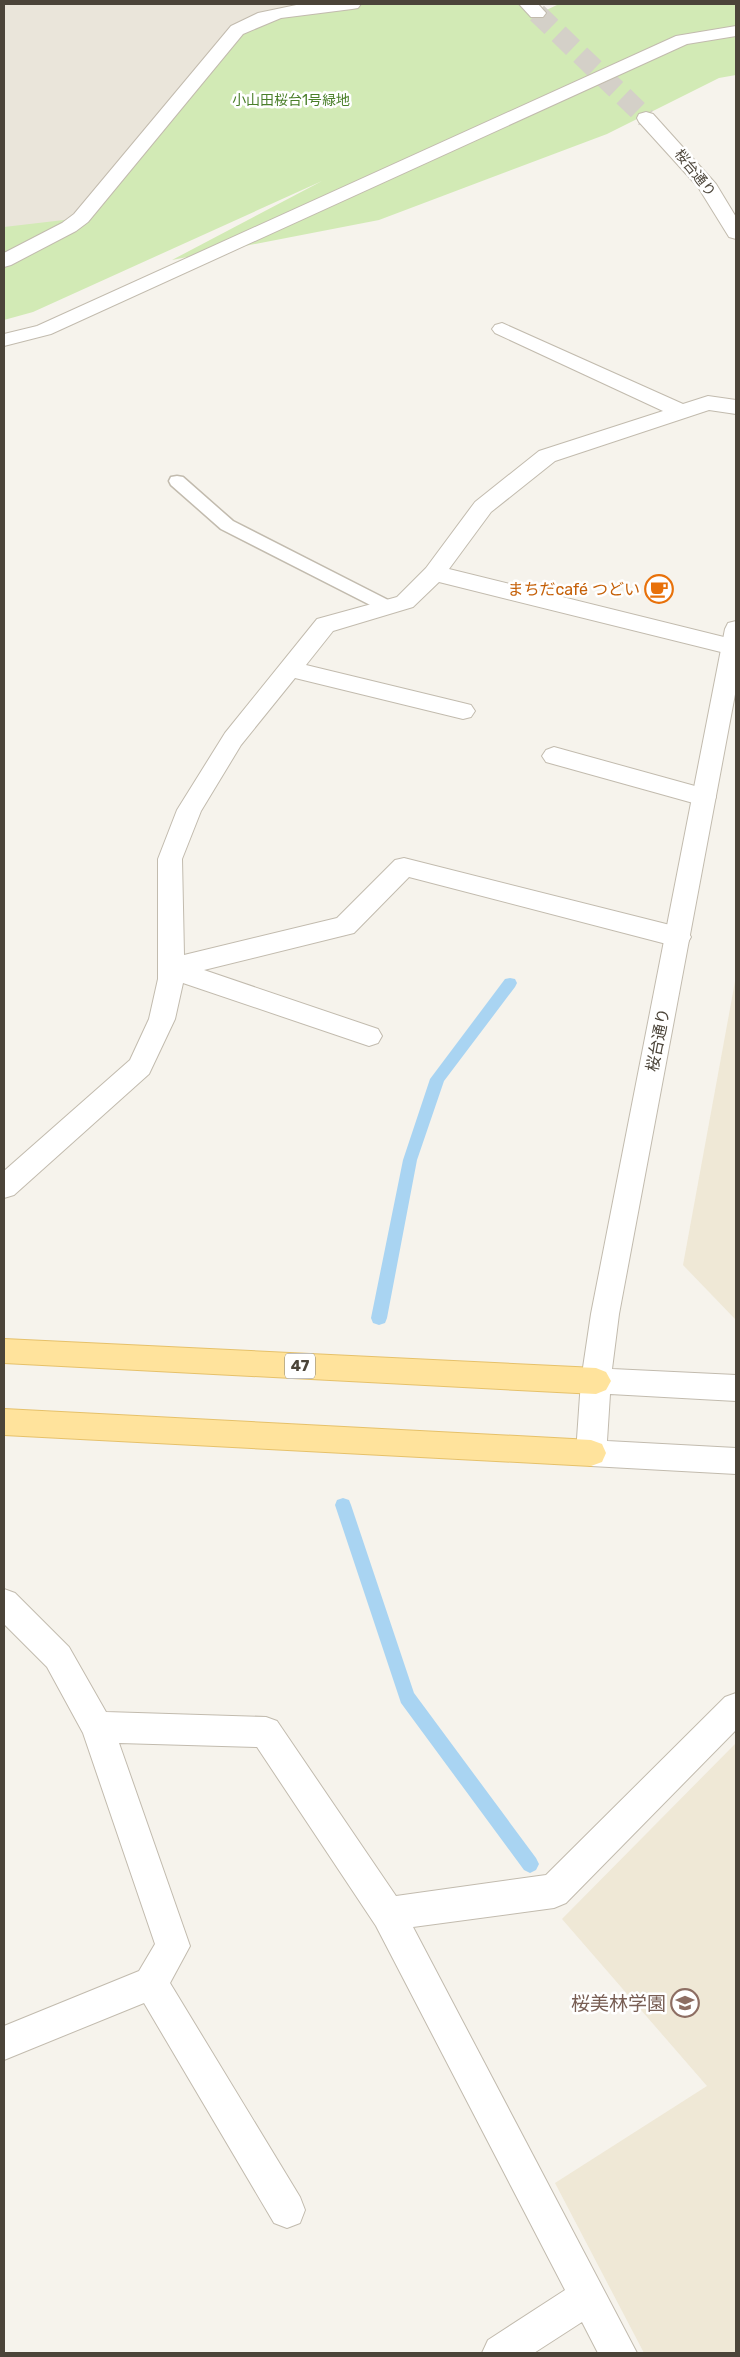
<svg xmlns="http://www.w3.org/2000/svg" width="740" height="2357" viewBox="0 0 740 2357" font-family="Rubik,'Noto Sans JP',sans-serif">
  <rect width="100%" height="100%" fill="#f6f3ec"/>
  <polygon fill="#eae5da" points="4,4 480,4 4,304"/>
  <g fill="#efe8d6">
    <polygon points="736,976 736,1320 683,1265"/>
    <polygon points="736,1743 736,2353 644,2353 555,2183 707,2086 562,1919"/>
  </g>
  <polygon fill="#d2eab5" points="352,4 528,4 538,14 559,4 736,4 736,75 719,78 607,134 379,220 172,260 322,181 33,312 4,320 4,227 81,218 237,30 281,12"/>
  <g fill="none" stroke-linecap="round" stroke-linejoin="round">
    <g fill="#a9d4f2" fill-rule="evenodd">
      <polygon points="510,978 515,979 517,983 515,987 444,1081 417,1160 387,1318 385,1323 379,1325 373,1323 371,1318 403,1160 430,1079 505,979"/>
      <polygon points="343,1498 349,1500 351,1505 414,1693 536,1858 539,1864 536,1870 530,1873 524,1870 401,1703 335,1505 337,1500"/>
    </g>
    <polyline stroke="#d4d0c8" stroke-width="20" stroke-dasharray="20 10" stroke-linecap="butt" points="537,13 646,118"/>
    <defs>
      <polygon id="service" points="177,476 183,477 233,521 394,603 397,607 394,611 388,613 382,611 221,529 171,485 169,481 171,477"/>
      <g id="minor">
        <polygon points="301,4 361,4 358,8 352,9 281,18 243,34 88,222 76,231 11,265 4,267 4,253 62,223 74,214 231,26 258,13"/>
        <polygon points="736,26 736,36 687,44 51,334 4,346 4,334 37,326 676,36"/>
        <polygon points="502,323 683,404 708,396 736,400 736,414 709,410 555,461 491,512 449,569 736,640 736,654 733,655 439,582 413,607 333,631 306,665 463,703 471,705 475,711 471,717 463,719 295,678 241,745 201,811 182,859 184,955 337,918 395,860 404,858 678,927 687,930 691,937 687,944 678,947 409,877 354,933 204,970 378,1029 382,1036 378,1043 369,1046 183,983 175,1019 149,1074 14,1195 4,1198 4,1171 130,1060 149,1019 158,979 158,859 177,810 225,733 317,619 397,597 426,568 475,502 539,451 663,411 495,333 492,329 495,325"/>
        <polygon points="554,747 713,791 716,797 713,803 704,806 546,762 542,756 546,750"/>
        <polygon points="4,1589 15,1593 69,1647 106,1712 266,1717 277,1721 396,1896 546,1875 725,1697 736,1693 736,1730 566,1903 554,1908 413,1927 637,2353 598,2353 582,2322 534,2353 482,2353 488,2340 565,2290 376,1926 257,1747 119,1743 190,1946 170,1983 300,2197 305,2210 300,2223 287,2228 274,2223 144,2003 4,2060 4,2026 139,1971 155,1944 83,1733 47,1667 4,1624"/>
      </g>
      <g id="tertiary">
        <polygon points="519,4 538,4 546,13 543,17 531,17"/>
        <polygon points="646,112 653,114 716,184 736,217 736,239 729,237 698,187 639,122 637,118 639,114"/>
        <polygon points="736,621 736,689 619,1314 612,1369 736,1375 736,1401 610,1394 607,1441 736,1448 736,1474 591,1466 580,1462 576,1453 581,1381 591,1314 725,629 728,623"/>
      </g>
      <g id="primary">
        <polygon points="4,1339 596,1368 606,1372 611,1381 606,1390 596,1394 4,1363"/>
        <polygon points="4,1409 591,1440 602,1444 606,1453 602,1462 591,1466 4,1435"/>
      </g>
    </defs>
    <use href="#service" stroke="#c2bbae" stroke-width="3"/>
    <use href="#minor" stroke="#c2bbae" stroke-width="2"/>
    <use href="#tertiary" stroke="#c2bbae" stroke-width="2"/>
    <use href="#primary" stroke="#e6c16a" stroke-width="2"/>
    <use href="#service" fill="#fff" fill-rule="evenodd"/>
    <use href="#minor" fill="#fff" fill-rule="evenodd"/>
    <use href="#tertiary" fill="#fff" fill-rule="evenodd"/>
    <use href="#primary" fill="#ffe39c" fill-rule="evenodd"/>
  </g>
  <defs>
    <symbol id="cafe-ring" viewBox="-11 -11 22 22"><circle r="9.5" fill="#fff" stroke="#e8710a" stroke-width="1.5"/><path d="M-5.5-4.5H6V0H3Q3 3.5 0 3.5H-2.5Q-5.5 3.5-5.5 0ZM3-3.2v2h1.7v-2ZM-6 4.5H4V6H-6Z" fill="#e8710a"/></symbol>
    <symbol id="university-ring" viewBox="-11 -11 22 22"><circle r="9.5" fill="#fff" stroke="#8d6e63" stroke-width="1.5"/><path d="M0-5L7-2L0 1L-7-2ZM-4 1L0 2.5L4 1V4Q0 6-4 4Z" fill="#8d6e63"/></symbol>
  </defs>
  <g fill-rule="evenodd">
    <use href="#cafe-ring" x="643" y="573" width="32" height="32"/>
    <use href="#university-ring" x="669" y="1987" width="32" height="32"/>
  </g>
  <g text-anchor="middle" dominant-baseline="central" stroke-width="5" stroke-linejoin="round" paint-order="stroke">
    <g font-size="14" fill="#4a7f2a" stroke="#fff">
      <text x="291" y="100">小山田桜台1号緑地</text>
    </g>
    <g font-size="14" fill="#4b4439" stroke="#fff">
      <text transform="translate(695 173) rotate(51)">桜台通り</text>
    </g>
    <rect fill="#fff" stroke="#817c74" stroke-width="1" x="285" y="1353.5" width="30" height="25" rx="4"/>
    <g font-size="15" font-weight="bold" fill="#4b4439">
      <text x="300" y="1366">47</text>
    </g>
    <g font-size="16" fill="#c56008" stroke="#fff" text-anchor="end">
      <text x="640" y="589">まちだcafé つどい</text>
    </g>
    <g font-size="16" fill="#4b4439" stroke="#fff">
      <text transform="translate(658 1040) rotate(-79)">桜台通り</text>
    </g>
    <g font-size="19" fill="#785e54" stroke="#fff" text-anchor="end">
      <text x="666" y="2003">桜美林学園</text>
    </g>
  </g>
  <rect width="740" height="2357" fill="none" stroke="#4b4439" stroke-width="10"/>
</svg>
